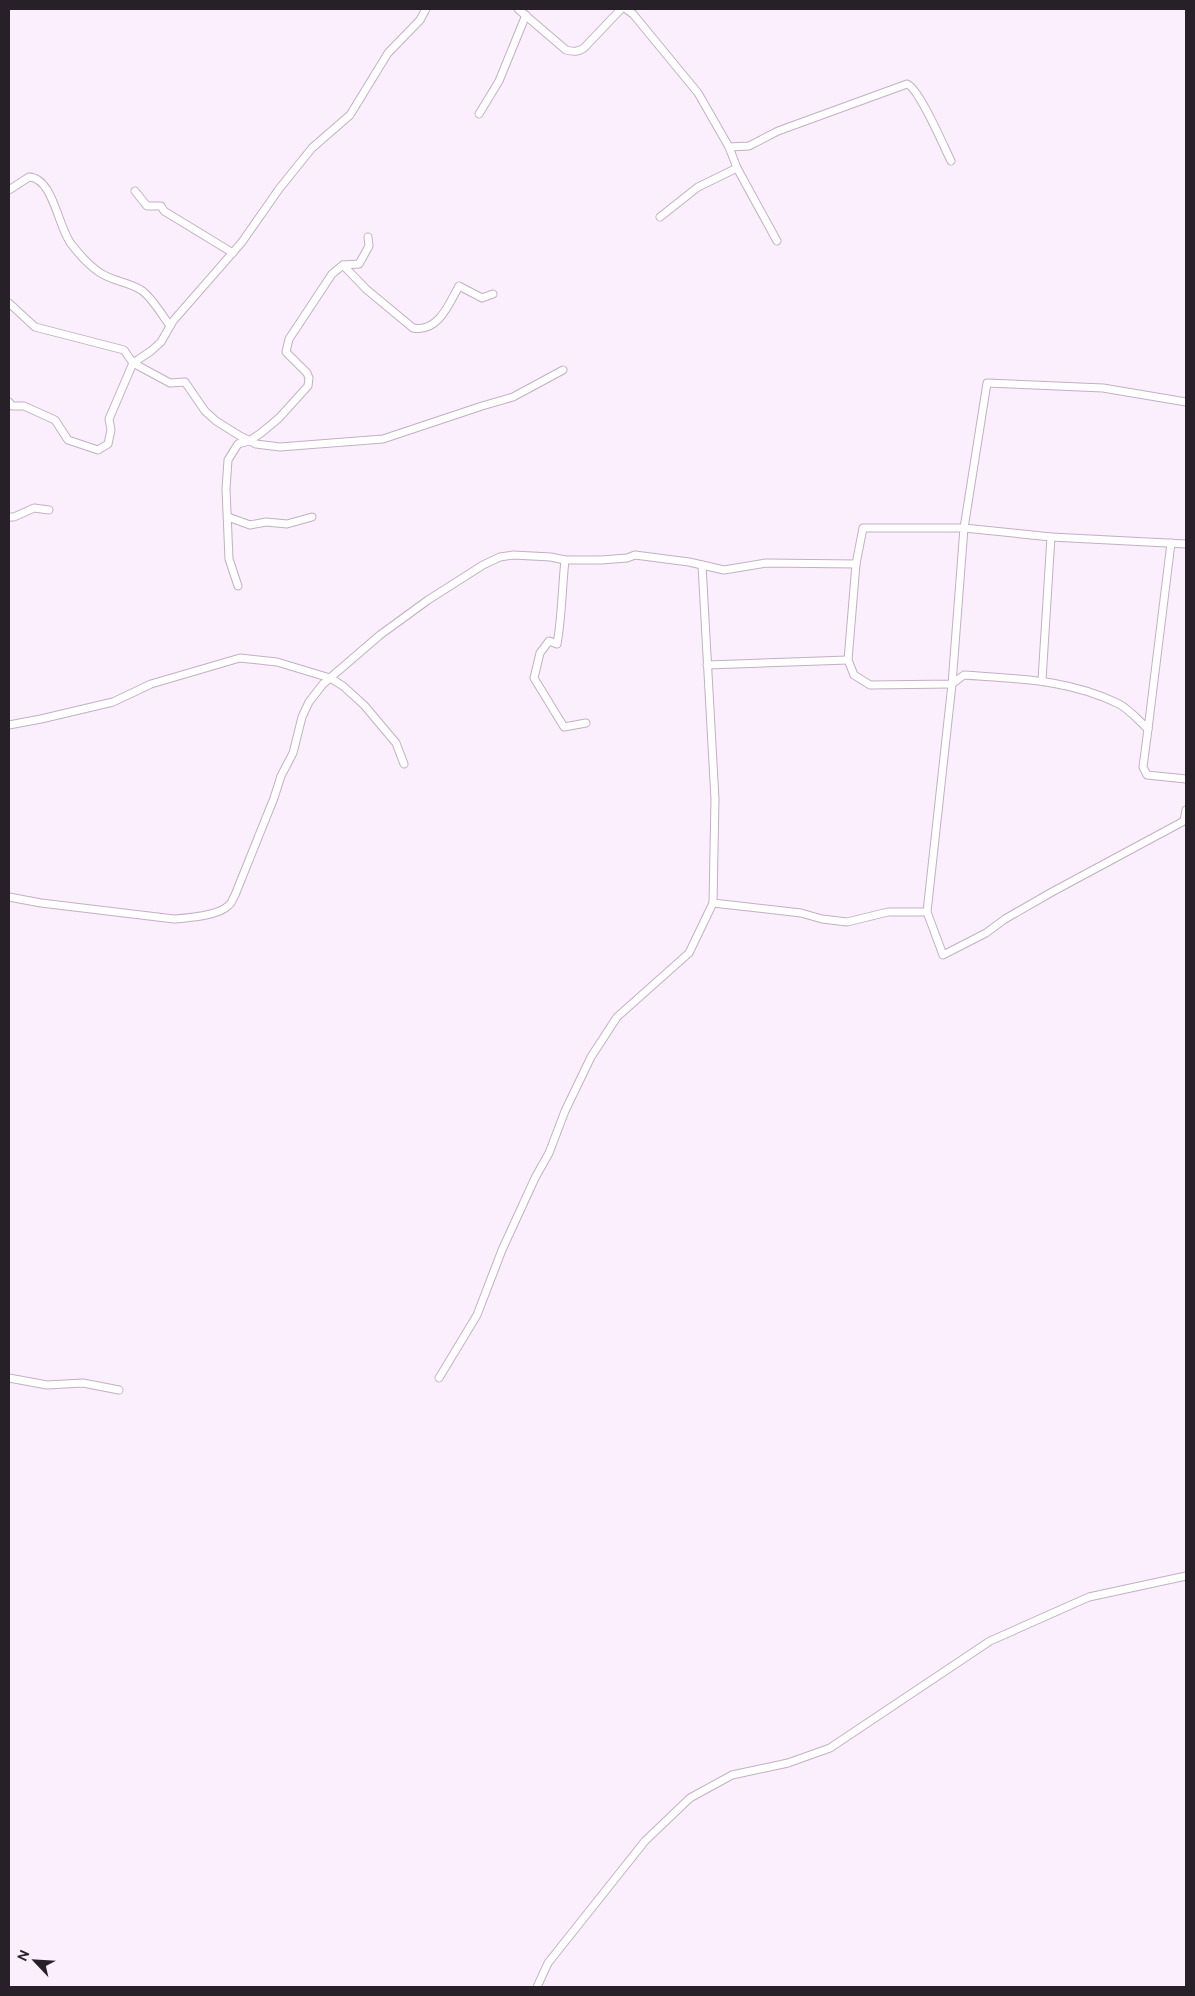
<svg xmlns="http://www.w3.org/2000/svg" width="1195" height="1996" viewBox="0 0 1195 1996" font-family="Ubuntu,sans-serif">
  <rect width="100%" height="100%" fill="#fbeefd"/>
  <g fill="none" stroke-linecap="round" stroke-linejoin="round">
    <defs>
      <g id="minor">
        <path d="M518 9 566 50C574 52 578 52 584 48L621 9"/>
        <polyline points="626,9 633,14 698,93 729,147 737,168 777,241"/>
        <polyline points="479,114 499,81 526,15"/>
        <path d="M729 147 749 146 778 131 907 84C919 88 944 147 951 161"/>
        <path d="M9 190 29 177C54 178 58 229 72 245 79 254 90 266 99 272 111 281 129 282 141 290 150 295 163 316 170 326"/>
        <polyline points="135,191 147,206 161,206 164,211 233,253"/>
        <polyline points="660,217 698,187 737,168"/>
        <path d="M343 265 366 289 413 328C438 333 449 304 459 286L482 298 493 294"/>
        <polyline points="9,303 35,327 124,350 133,363 170,383 185,382 205,411 216,421 240,436 256,444 280,447 383,439 482,406 513,397 563,370"/>
        <polyline points="9,402 12,406 24,406 55,420 68,440 98,450 108,444 111,430 109,419 133,363 151,351 161,342 173,321 242,242 279,189 312,148 350,115 388,53 420,20 426,9"/>
        <polyline points="9,517 14,517 34,508 49,510"/>
        <polyline points="228,517 250,525 266,522 287,524 312,517"/>
        <polyline points="1051,537 1186,544"/>
        <path d="M1171 543 1148 729C1139 721 1129 709 1119 704 1069 679 1018 679 964 675L952 684 927 912 943 955 986 933 1005 919 1052 892 1184 821 1186 810"/>
        <path d="M565 560C562 588 562 616 557 644L549 641 540 653 534 678 564 727 586 723"/>
        <polyline points="856,564 848,660 854,675 870,685 952,684 964,528 987,383 1103,388 1186,402"/>
        <polyline points="702,565 715,799 713,903 801,913 822,919 847,922 888,912 927,912"/>
        <polyline points="238,586 229,559 226,489 228,460 238,444 249,441 261,433 279,418 308,386 309,378 307,373 286,352 289,339 332,274 343,265 359,264 369,246 368,237"/>
        <polyline points="707,665 848,660"/>
        <polyline points="9,725 41,719 113,702 151,684 240,658 277,662 330,678 343,686 364,705 396,743 404,764"/>
        <polyline points="1148,729 1143,767 1147,775 1186,779"/>
        <path d="M9 897 41 903 174 919C188 918 219 916 229 905 232 903 233 898 235 895L274 798 281 776 293 753 302 717 309 702 323 684 380 635 428 600 483 565 500 557 513 555 551 557 565 560H601L627 558 635 555 689 562 724 570 766 563 856 564 863 528H964L1051 537 1042 680"/>
        <polyline points="9,1378 47,1385 83,1383 119,1390"/>
        <polyline points="439,1378 477,1315 502,1250 535,1178 549,1153 565,1111 591,1057 617,1017 689,953 713,903"/>
        <polyline points="537,1987 548,1963 645,1841 690,1798 732,1775 788,1763 830,1748 990,1641 1089,1597 1186,1576"/>
      </g>
    </defs>
    <use href="#minor" stroke="#c3afc6" stroke-width="9"/>
    <use href="#minor" stroke="#fff" stroke-width="7"/>
  </g>
  <rect width="1195" height="1996" fill="none" stroke="#272029" stroke-width="20"/>
  <g transform="translate(35 1961) rotate(295)" stroke="#fbeefd" stroke-width="4" paint-order="stroke">
  <path d="M0-4L9 19L0 12L-9 19Z" fill="#272029"/>
  <text y="-8" font-size="14" font-weight="bold" text-anchor="middle" fill="#272029">N</text>
  </g>
</svg>
